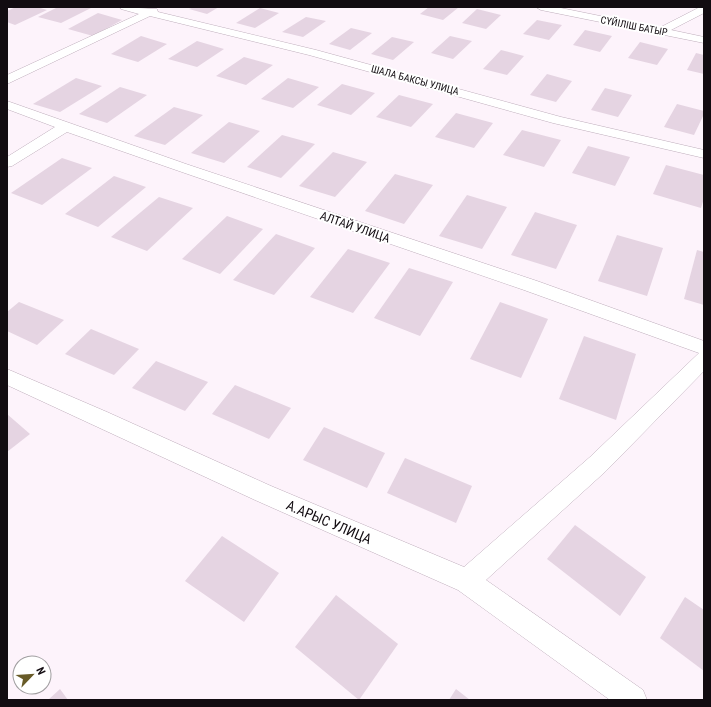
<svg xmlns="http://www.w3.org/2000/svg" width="711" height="707" viewBox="0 0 711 707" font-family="'Roboto Condensed',sans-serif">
  <rect width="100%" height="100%" fill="#fdf3fb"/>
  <g fill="#e5d4e2">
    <polygon points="16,7 37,7 47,10 15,25 7,22 7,11"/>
    <polygon points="58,7 87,7 91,8 61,23 38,17"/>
    <polygon points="194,7 219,7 207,14 189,9"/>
    <polygon points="429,7 459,7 443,20 420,14"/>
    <polygon points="260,8 279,13 255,28 236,23"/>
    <polygon points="477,9 501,15 486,29 462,23"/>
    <polygon points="98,13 122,20 93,36 68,29"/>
    <polygon points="306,17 326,21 303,37 282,32"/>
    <polygon points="537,20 562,25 549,40 523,34"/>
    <polygon points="351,28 372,33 350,50 329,44"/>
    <polygon points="585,30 612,36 600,52 573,45"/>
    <polygon points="141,36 167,44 138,62 111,54"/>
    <polygon points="450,36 472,41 453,59 431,53"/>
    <polygon points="392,37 414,42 393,60 371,54"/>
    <polygon points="197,41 224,49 197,67 168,59"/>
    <polygon points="640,42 668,49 657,65 628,58"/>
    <polygon points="501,50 524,56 507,75 483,69"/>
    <polygon points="696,53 704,55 704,74 687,70"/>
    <polygon points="244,57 273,65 246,85 216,76"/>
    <polygon points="547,74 572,81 556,102 530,95"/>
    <polygon points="76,78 102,86 60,112 33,104"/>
    <polygon points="288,78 319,87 293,108 261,99"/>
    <polygon points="342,84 375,93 351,115 317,105"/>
    <polygon points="120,87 147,95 107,123 79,114"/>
    <polygon points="605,88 632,95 618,117 591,110"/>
    <polygon points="399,95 433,104 411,127 376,117"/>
    <polygon points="677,104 704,111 704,114 694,135 664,127"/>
    <polygon points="174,107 203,115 165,145 134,136"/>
    <polygon points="456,113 493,123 474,148 435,137"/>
    <polygon points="229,122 260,131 224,163 191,153"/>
    <polygon points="522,130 561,140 544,167 503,155"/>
    <polygon points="282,135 315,144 281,178 247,167"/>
    <polygon points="588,146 630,157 615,186 572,173"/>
    <polygon points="333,152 367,162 335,197 299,186"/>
    <polygon points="62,158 92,168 42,205 11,193"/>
    <polygon points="666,165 704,175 704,198 701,208 653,194"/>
    <polygon points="395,174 433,185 404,224 365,211"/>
    <polygon points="114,176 146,187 98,227 65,214"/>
    <polygon points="467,195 507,207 482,249 439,236"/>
    <polygon points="159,197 193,208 147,251 111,237"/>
    <polygon points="535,212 577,225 556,269 511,255"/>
    <polygon points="227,216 263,229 220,274 182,259"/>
    <polygon points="276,234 315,248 274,295 233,280"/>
    <polygon points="617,235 663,248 647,296 598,281"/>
    <polygon points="348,249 390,263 353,313 310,297"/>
    <polygon points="697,250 704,252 704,305 684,299"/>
    <polygon points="409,268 453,282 420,336 374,318"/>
    <polygon points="19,302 64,320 37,345 7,331 7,312"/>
    <polygon points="500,302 548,319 521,378 470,359"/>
    <polygon points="91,329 139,349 114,375 65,354"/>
    <polygon points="584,336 636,354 616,420 559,399"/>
    <polygon points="156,361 208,382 185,411 132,388"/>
    <polygon points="235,385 291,408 269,439 212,414"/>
    <polygon points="7,414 30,434 7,452"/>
    <polygon points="324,427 385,453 367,488 303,460"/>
    <polygon points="405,458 472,486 456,523 387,493"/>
    <polygon points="575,525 646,577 620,616 547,559"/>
    <polygon points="222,536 279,573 244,622 185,581"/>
    <polygon points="336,595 398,644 359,700 295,647"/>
    <polygon points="685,597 704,610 704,671 660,638"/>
    <polygon points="60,689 68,700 48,700"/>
    <polygon points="456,689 470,700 449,700"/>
  </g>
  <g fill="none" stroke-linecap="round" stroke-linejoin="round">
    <defs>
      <g id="street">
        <polygon points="120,7 157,9 158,12 316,50 561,117 704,150 704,158 553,123 309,55 150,16 7,84 7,75 139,14 121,9"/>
        <polygon points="536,7 556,7 659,28 700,7 704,7 704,13 671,30 704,37 704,43 541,10"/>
        <polygon points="7,101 186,164 537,281 704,341 704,371 606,471 486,580 643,690 647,700 610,700 458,590 255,500 7,385 7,369 107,412 271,486 464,567 590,457 699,353 524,290 176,170 67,132 12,166 7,167 7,157 55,127 7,109"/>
      </g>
    </defs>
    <use href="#street" stroke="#bfaebc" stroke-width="1"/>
    <use href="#street" fill="#fff" fill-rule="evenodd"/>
  </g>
  <g text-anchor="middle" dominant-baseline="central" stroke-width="4" stroke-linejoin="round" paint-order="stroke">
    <g font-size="10" fill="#120c11" stroke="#fff">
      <text transform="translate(634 26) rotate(11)">СҮЙІЛІШ БАТЫР</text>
      <text transform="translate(415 80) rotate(15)">ШАЛА БАКСЫ УЛИЦА</text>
    </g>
    <g font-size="12" fill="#120c11" stroke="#fff">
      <text transform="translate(355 227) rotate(19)">АЛТАЙ УЛИЦА</text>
    </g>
    <g font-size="14" fill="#120c11" stroke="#fff">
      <text transform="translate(329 522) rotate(23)">А.АРЫС УЛИЦА</text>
    </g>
  </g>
  <rect width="711" height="707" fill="none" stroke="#120c11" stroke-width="16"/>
  <g transform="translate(32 675) rotate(65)"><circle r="19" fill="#ffffff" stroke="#a09ea0"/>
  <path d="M0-3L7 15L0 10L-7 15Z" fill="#685b28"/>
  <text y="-6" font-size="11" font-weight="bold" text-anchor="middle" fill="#120c11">N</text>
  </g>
</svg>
